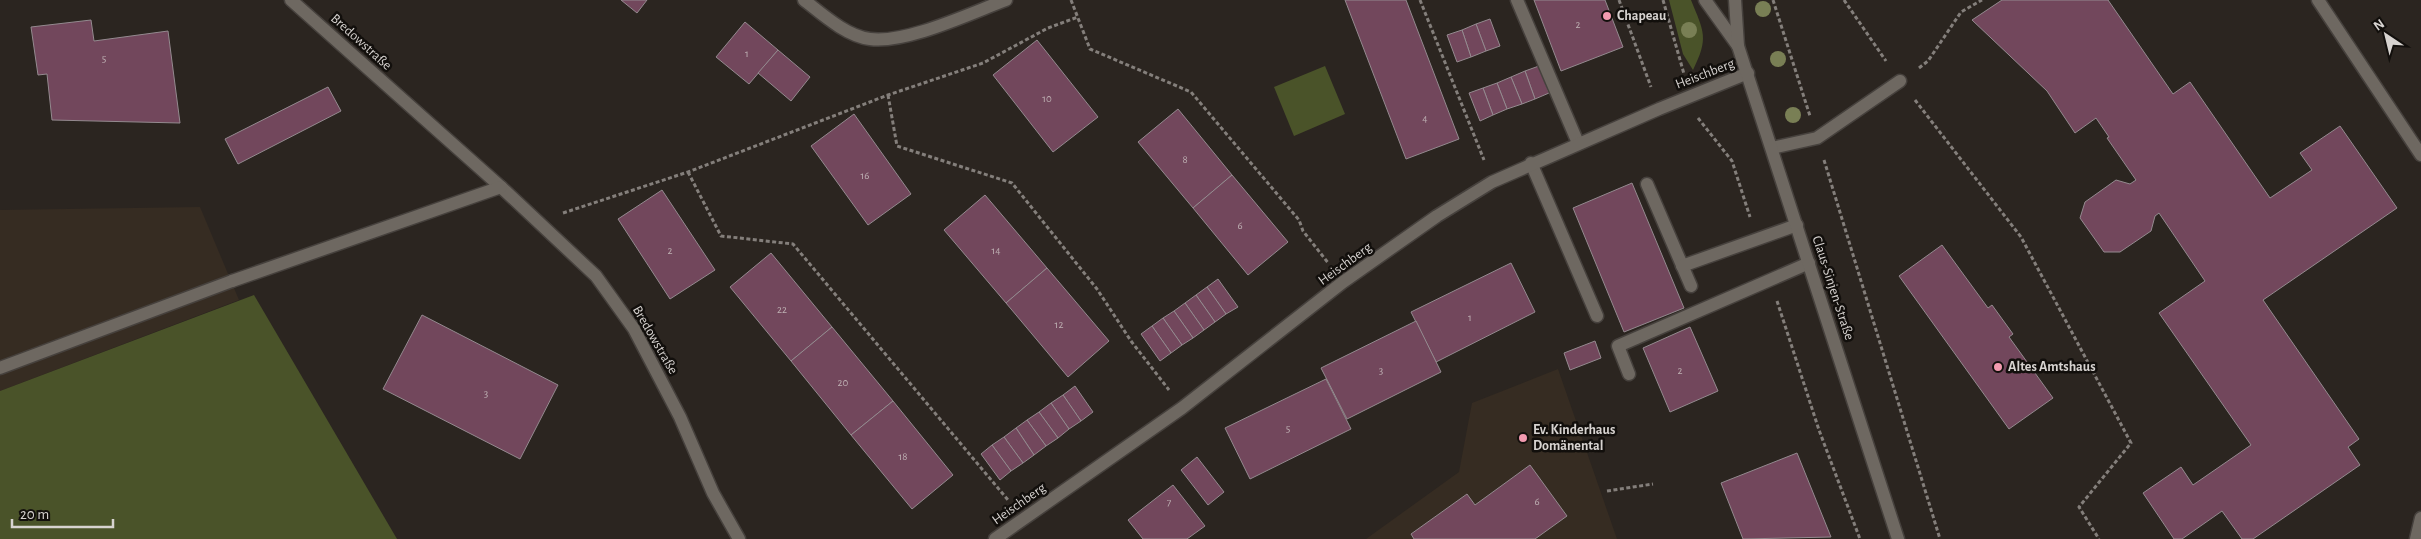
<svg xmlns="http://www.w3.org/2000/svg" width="2421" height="539" viewBox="0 0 2421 539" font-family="'Alegreya Sans',sans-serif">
  <rect width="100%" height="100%" fill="#2b2520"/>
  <g fill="#362c22">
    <polygon points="200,207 239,300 0,391 0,210"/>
    <polygon points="1558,369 1617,539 1366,539 1459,472 1472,403"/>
  </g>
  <g fill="#4a5329">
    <path d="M1669 0H1691C1704 32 1709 38 1693 70L1683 54Z"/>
    <polygon points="1325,66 1345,114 1294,136 1274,87"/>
    <polygon points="254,295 397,539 0,539 0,391"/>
  </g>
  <g fill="#72475c" stroke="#948a8f">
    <polygon points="621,0 647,0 637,13"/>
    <polygon points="1345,0 1406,0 1459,139 1406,159"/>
    <polygon points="1534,0 1605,0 1623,47 1561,71"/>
    <polygon points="2002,0 2108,0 2173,94 2190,82 2270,198 2312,170 2300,153 2340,126 2397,208 2263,300 2359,439 2348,447 2360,465 2253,539 2242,539 2222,511 2182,539 2174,539 2143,493 2181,467 2193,485 2251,445 2159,313 2205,281 2159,213 2155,216 2151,231 2120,252 2104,252 2080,218 2085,202 2116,180 2130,184 2136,180 2107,138 2109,137 2096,118 2075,133 2047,91 1972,20"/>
    <polygon points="1490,19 1500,46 1486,51 1476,24"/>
    <polygon points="91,20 94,41 168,31 180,123 52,120 47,74 38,75 31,27"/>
    <polygon points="745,22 778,50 749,84 716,57"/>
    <polygon points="1476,24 1486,51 1471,57 1462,30"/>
    <polygon points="1462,30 1471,57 1457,62 1447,35"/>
    <polygon points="1037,40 1098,117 1053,152 993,75"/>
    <polygon points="778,50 810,77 791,101 758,73"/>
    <polygon points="1539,66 1549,93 1535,99 1525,71"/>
    <polygon points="1525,71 1535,99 1522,104 1511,77"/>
    <polygon points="1511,77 1522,104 1507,109 1497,83"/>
    <polygon points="1497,83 1507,109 1493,115 1483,88"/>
    <polygon points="328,87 341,111 238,164 225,139"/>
    <polygon points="1483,88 1493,115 1480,121 1469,93"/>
    <polygon points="1178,109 1232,175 1193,208 1138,142"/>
    <polygon points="854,114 911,194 868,225 811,146"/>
    <polygon points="1232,175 1288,242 1248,275 1193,208"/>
    <polygon points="1632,183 1684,308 1624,332 1573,208"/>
    <polygon points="662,190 715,270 670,299 618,219"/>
    <polygon points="985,195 1047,268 1006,303 944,230"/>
    <polygon points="1942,245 1988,308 1992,305 2013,334 2009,337 2053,398 2009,429 1899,276"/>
    <polygon points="771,253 832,327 791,361 730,287"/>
    <polygon points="1511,263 1535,312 1436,362 1411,312"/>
    <polygon points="1047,268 1109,341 1068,377 1006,303"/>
    <polygon points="1218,279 1238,307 1226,314 1207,287"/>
    <polygon points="1207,287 1226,314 1215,322 1196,295"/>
    <polygon points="1196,295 1215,322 1204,330 1185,303"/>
    <polygon points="1185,303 1204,330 1193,338 1174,311"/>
    <polygon points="1174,311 1193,338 1182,345 1163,318"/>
    <polygon points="422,315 558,385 520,459 383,389"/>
    <polygon points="1163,318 1182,345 1171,353 1152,326"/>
    <polygon points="1416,321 1441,372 1347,419 1321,368"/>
    <polygon points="1152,326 1171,353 1160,361 1141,334"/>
    <polygon points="832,327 893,401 851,435 791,361"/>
    <polygon points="1690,327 1718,391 1670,412 1643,348"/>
    <polygon points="1595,341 1601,358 1570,370 1564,353"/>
    <polygon points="1326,379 1351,429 1250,479 1225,428"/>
    <polygon points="1075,386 1093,412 1081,421 1063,395"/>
    <polygon points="1063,395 1081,421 1069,429 1051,403"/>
    <polygon points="893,401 953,475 912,509 851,435"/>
    <polygon points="1051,403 1069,429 1058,438 1039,412"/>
    <polygon points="1039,412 1058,438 1046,446 1027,420"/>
    <polygon points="1027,420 1046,446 1034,455 1016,428"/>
    <polygon points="1016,428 1034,455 1023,463 1004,437"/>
    <polygon points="1004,437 1023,463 1011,471 992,445"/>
    <polygon points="992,445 1011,471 1000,480 981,454"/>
    <polygon points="1797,453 1831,537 1743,539 1721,483"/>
    <polygon points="1197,457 1224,492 1208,505 1181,470"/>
    <polygon points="1530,465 1567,516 1535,539 1414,539 1411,534 1467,494 1475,505"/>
    <polygon points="1173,485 1205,526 1187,539 1143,539 1128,520"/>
  </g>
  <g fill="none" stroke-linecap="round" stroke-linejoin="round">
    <defs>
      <g id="service">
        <polyline points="1517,0 1578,143"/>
        <polyline points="1772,148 1817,138 1900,81"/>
        <polyline points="1531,163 1597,316"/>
        <polyline points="1647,184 1691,286"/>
        <polyline points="1682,266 1797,225"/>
        <polyline points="0,368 232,281"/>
        <polyline points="1629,374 1618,346 1809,263"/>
      </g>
      <g id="minor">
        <polyline points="291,0 501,187 596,276 634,329 680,417 713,493 739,539"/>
        <path d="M804 0C822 14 846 36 870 39 906 44 971 13 1006 0"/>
        <polyline points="2318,0 2421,155"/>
        <polyline points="232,281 501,187"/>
        <polyline points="995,539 1182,408 1343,282 1437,216 1492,182 1659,109 1748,73"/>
        <polyline points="2416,539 2421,518"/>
      </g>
      <g id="tertiary">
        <polyline points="1705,0 1738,46"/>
        <polyline points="1735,0 1738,46 1898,539"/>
      </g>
    </defs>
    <use href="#service" stroke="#46413d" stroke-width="15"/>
    <use href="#minor" stroke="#46413d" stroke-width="15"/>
    <use href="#tertiary" stroke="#46413d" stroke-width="15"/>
    <g stroke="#847f7b" stroke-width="3" stroke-dasharray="4 2.5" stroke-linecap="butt">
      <polyline points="1071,0 1090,49 1191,92 1299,220 1303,231 1329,264"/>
      <polyline points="1420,0 1484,160"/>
      <polyline points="1619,0 1651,87"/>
      <polyline points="1663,0 1684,74"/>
      <polyline points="1773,0 1810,116"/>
      <polyline points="1844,0 1886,61"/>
      <polyline points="1919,68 1928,61 1961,12 1982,0"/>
      <polyline points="888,95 897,146 1012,183 1097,289 1131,341 1169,390"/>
      <polyline points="1915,100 2021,237 2131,443 2079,507 2099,539"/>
      <polyline points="1698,118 1732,161 1750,217"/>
      <polyline points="1824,160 1940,539"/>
      <polyline points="688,172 721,236 793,244 1008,500"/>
      <polyline points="563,213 688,172 888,95 983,63 1048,28 1078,17"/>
      <polyline points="1777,301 1819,430 1860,539"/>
      <polyline points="1607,491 1653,484"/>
    </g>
    <use href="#service" stroke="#6e6861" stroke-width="12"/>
    <use href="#minor" stroke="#6e6861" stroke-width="12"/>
    <use href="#tertiary" stroke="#6e6861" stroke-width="12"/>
  </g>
  <g fill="#797f55">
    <circle cx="1763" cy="9" r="8"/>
    <circle cx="1689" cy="30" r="8"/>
    <circle cx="1778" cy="59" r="8"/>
    <circle cx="1793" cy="115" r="8"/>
  </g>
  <g fill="#f29aaf" stroke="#120f0c" stroke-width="2">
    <circle cx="1607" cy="16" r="5"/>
    <circle cx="1998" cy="367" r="5"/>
    <circle cx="1523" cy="438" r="5"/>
  </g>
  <g text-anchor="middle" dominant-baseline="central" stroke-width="5" stroke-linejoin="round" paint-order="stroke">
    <g font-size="11" fill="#beb0b3">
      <text x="1578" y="24">2</text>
      <text x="747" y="53">1</text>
      <text x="104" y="58">5</text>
      <text x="1047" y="98">10</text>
      <text x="1425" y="118">4</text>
      <text x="1185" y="159">8</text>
      <text x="865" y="175">16</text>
      <text x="1240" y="225">6</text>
      <text x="670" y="250">2</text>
      <text x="996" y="250">14</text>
      <text x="782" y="309">22</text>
      <text x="1470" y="317">1</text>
      <text x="1059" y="324">12</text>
      <text x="1381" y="370">3</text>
      <text x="1680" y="370">2</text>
      <text x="843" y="382">20</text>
      <text x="486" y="393">3</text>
      <text x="1288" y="428">5</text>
      <text x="903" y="456">18</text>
      <text x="1537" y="501">6</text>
      <text x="1169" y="502">7</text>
    </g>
    <g font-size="14" font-weight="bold" fill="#d7d3d0" stroke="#120f0c" text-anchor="start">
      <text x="1617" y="16">Chapeau</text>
      <text x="2008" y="367">Altes Amtshaus</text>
      <text x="1533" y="430">Ev. Kinderhaus<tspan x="1533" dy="16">Domänental</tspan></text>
    </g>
    <g font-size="14" fill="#d7d3d0" stroke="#120f0c">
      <text transform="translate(361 42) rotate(42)">Bredowstraße</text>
      <text transform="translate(1705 74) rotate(-21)">Heischberg</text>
      <text transform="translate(1345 264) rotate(-36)">Heischberg</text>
      <text transform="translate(1833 288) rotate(72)">Claus-Sinjen-Straße</text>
      <text transform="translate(655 340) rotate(60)">Bredowstraße</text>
      <text transform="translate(1019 504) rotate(-35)">Heischberg</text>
    </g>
  </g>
  <g transform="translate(2386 35) rotate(325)" stroke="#120f0c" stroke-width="4" paint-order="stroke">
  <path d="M0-4L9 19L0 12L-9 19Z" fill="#d7d3d0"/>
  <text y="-8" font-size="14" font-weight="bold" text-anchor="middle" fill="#d7d3d0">N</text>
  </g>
  <path d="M12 519v8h101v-8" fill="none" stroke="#d7d3d0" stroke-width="2.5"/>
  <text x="20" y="519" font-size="15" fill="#d7d3d0" stroke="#120f0c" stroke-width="4" paint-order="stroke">20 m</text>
</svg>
